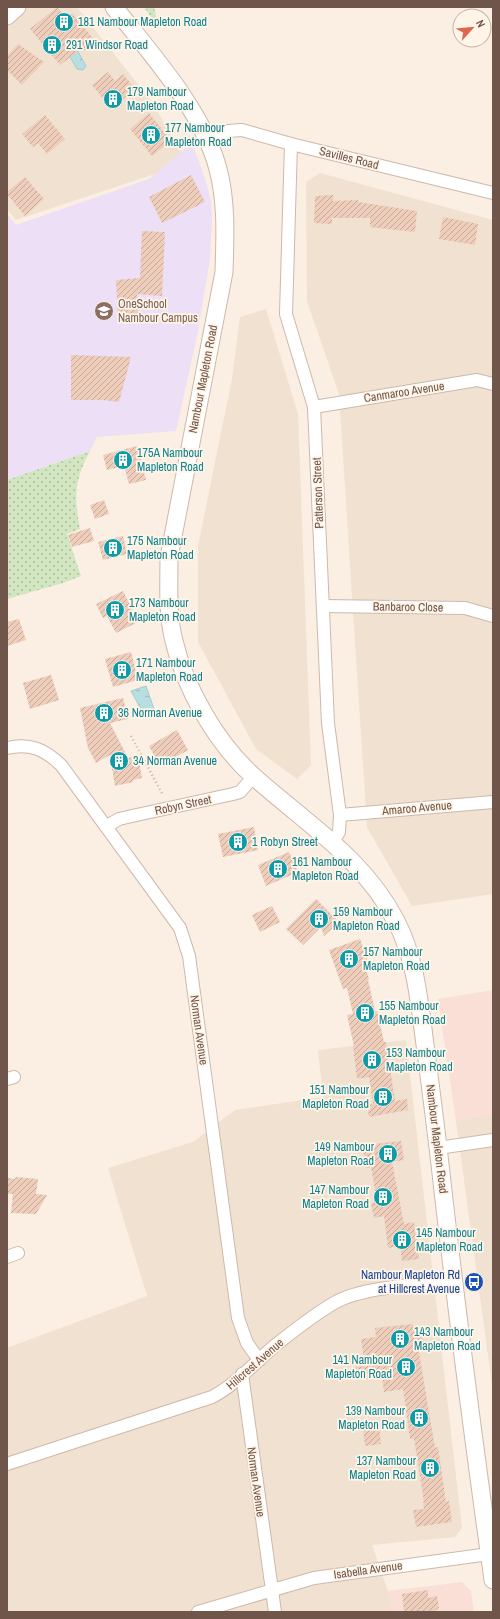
<svg xmlns="http://www.w3.org/2000/svg" width="500" height="1619" viewBox="0 0 500 1619" font-family="'Archivo Narrow',sans-serif">
  <defs>
    <pattern id="grass-dots" width="8" height="8" patternUnits="userSpaceOnUse"><rect width="8" height="8" fill="#d2e6c1"/><path d="M2 2h.1M6 6h.1" fill="none" stroke="#afbd9f" stroke-width="1.8" stroke-linecap="round"/></pattern>
    <pattern id="water-ripples" width="26" height="14" patternUnits="userSpaceOnUse"><rect width="26" height="14" fill="#b8dee2"/><path d="M2 4q2-2 4 0t4 0M15 11q2-2 4 0t4 0" fill="none" stroke="#9ab7b9"/></pattern>
    <pattern id="building-hatch" width="6" height="6" patternUnits="userSpaceOnUse"><rect width="6" height="6" fill="#eecdbb"/><path d="M-1 1l2-2M0 6l6-6M5 7l2-2" fill="none" stroke="#c5a99a"/></pattern>
  </defs>
  <rect width="100%" height="100%" fill="#faefe2"/>
  <g fill="#f1e1d1">
    <polygon points="7,7 77,7 151,101 188,163 16,220 7,209"/>
    <polygon points="320,173 493,220 493,894 412,906 367,827 339,394 307,301 306,182"/>
    <polygon points="266,309 298,414 311,765 297,779 256,749 198,642 198,546 232,379 240,317"/>
    <polygon points="406,1040 462,1528 455,1537 372,1545 388,1591 391,1612 7,1612 7,1348 147,1296 108,1168 193,1142 235,1110 323,1097 318,1050"/>
    <polygon points="493,1114 493,1392 456,1121"/>
  </g>
  <g fill="#fadfd6">
    <polygon points="493,990 493,1114 456,1121 438,999"/>
    <polygon points="462,1582 471,1591 474,1612 391,1612 388,1591"/>
  </g>
  <polygon fill="#ecdff6" points="192,143 206,182 211,202 212,218 210,259 197,336 176,431 97,437 90,451 7,480 7,214 16,225 149,179"/>
  <g fill="url(#grass-dots)">
    <polygon points="144,7 154,7 159,28"/>
    <path d="M90 451C74 481 74 496 80 529L67 534 81 576 63 583 7 599V480Z"/>
  </g>
  <g fill="url(#water-ripples)" stroke="#9fced3">
    <polygon points="76,48 86,66 83,70 77,69 70,57 70,50"/>
    <polygon points="146,686 154,709 143,713 131,691"/>
  </g>
  <g fill="url(#building-hatch)">
    <polygon points="57,7 66,18 72,13 96,42 85,51 82,48 60,65 30,29"/>
    <polygon points="18,44 44,62 22,85 7,70 7,56"/>
    <polygon points="108,72 115,81 123,74 135,89 111,109 92,85"/>
    <polygon points="149,113 171,141 152,156 130,129"/>
    <polygon points="45,115 65,139 47,154 38,143 33,147 22,134"/>
    <polygon points="191,175 205,202 162,223 149,197"/>
    <polygon points="25,177 44,199 25,216 7,194 7,192"/>
    <polygon points="333,195 333,201 358,200 358,202 417,211 415,232 370,227 370,218 332,218 332,224 314,223 315,196"/>
    <polygon points="443,217 478,224 475,245 439,239"/>
    <polygon points="142,231 165,232 162,296 137,294 138,319 118,320 116,280 140,278"/>
    <polygon points="71,355 131,357 119,402 104,400 71,400"/>
    <polygon points="137,446 146,480 129,484 124,466 107,470 103,455"/>
    <polygon points="104,500 109,514 95,519 90,505"/>
    <polygon points="90,528 94,541 72,547 68,535"/>
    <polygon points="123,536 127,554 103,560 98,542"/>
    <polygon points="123,591 138,622 116,633 107,616 103,618 96,604"/>
    <polygon points="19,619 26,640 7,646 7,622"/>
    <polygon points="131,652 138,680 113,687 105,659"/>
    <polygon points="51,675 59,700 30,709 23,683"/>
    <polygon points="123,698 128,719 110,723 128,758 138,756 142,778 133,780 133,782 115,786 110,755 96,763 88,748 80,708"/>
    <polygon points="177,730 188,750 160,766 149,746"/>
    <polygon points="254,827 258,850 223,857 218,834"/>
    <polygon points="289,852 298,872 266,886 258,865"/>
    <polygon points="316,899 339,922 324,936 321,927 303,945 286,929"/>
    <polygon points="272,906 280,922 260,932 252,915"/>
    <polygon points="360,939 370,968 366,969 369,979 368,980 375,1011 377,1011 384,1042 386,1042 395,1101 407,1099 408,1110 369,1117 367,1105 373,1104 369,1077 357,1079 353,1046 354,1046 347,1015 353,1014 347,988 343,989 329,950"/>
    <polygon points="401,1141 404,1160 392,1162 404,1224 414,1222 419,1259 402,1261 400,1246 388,1248 384,1216 374,1218 371,1203 377,1202 371,1167 366,1168 363,1149 373,1148 373,1144"/>
    <polygon points="16,1177 38,1179 36,1194 47,1195 36,1214 11,1213 13,1194 7,1194 7,1178 15,1179"/>
    <polygon points="413,1324 414,1332 422,1331 424,1345 418,1346 435,1448 438,1447 446,1502 449,1501 452,1522 416,1527 413,1510 424,1509 423,1495 414,1439 410,1439 403,1389 384,1392 382,1377 357,1380 355,1367 365,1366 361,1339 376,1337 375,1328"/>
    <polygon points="379,1426 381,1444 365,1446 363,1428"/>
    <polygon points="428,1590 428,1598 437,1596 439,1608 433,1612 404,1612 402,1594"/>
  </g>
  <g fill="none" stroke-linecap="round" stroke-linejoin="round">
    <defs>
      <g id="street">
        <polyline points="207,140 228,131 242,130 291,144 493,193"/>
        <polyline points="291,144 286,314 314,407 328,723 340,815 339,832 333,842"/>
        <polyline points="314,407 477,380 493,384"/>
        <polyline points="323,606 465,608 493,616"/>
        <path d="M7 748C30 743 44 749 61 765L180 928 189 956 238 1318 247 1343 259 1360"/>
        <polyline points="340,815 493,802"/>
        <polyline points="107,826 119,819 132,816 233,794 240,792 254,776"/>
        <polyline points="7,1079 14,1077"/>
        <polyline points="438,1148 493,1140"/>
        <polyline points="7,1257 18,1253"/>
        <polyline points="242,1374 275,1612"/>
        <path d="M7 1464 212 1397C237 1384 256 1361 278 1343 296 1329 315 1314 334 1303 361 1287 422 1284 453 1281"/>
        <polyline points="198,1612 314,1578 489,1554"/>
      </g>
      <g id="secondary">
        <path d="M114 7C151 54 203 111 218 169 227 203 225 238 224 272L169 557C169 585 167 614 174 641 185 688 216 742 252 775 304 822 363 857 396 921 417 961 420 1009 426 1052 432 1098 438 1145 443 1191 458 1321 475 1451 493 1580"/>
        <polyline points="7,16 17,7"/>
      </g>
    </defs>
    <use href="#street" stroke="#cdb9ac" stroke-width="14"/>
    <use href="#secondary" stroke="#cfb8aa" stroke-width="19"/>
    <polyline stroke="#d2b09f" stroke-width="2.5" stroke-dasharray="1 3" stroke-linecap="butt" points="131,736 163,795"/>
    <use href="#street" stroke="#fff" stroke-width="12"/>
    <use href="#secondary" stroke="#fff" stroke-width="17"/>
  </g>
  <defs>
    <symbol id="building-disc" viewBox="-11 -11 22 22"><circle r="9.5" fill="#0f9aa8" stroke="#fef4e7"/><path d="M-4-6H4V6H1V3H-1V6H-4ZM-2.5-4.3h1.7v1.8h-1.7ZM.8-4.3h1.7v1.8H.8ZM-2.5-1h1.7V.8h-1.7ZM.8-1h1.7V.8H.8Z" fill="#fff"/></symbol>
    <symbol id="school-disc" viewBox="-11 -11 22 22"><circle r="9.5" fill="#8d6e63" stroke="#fef4e7"/><path d="M0-5L7-2L0 1L-7-2ZM-4 1L0 2.5L4 1V4Q0 6-4 4Z" fill="#fff"/></symbol>
    <symbol id="bus-disc" viewBox="-11 -11 22 22"><circle r="9.5" fill="#1a4fb4" stroke="#fef4e7"/><path d="M-5-6H5V4H4V6H2V4H-2V6H-4V4H-5ZM-3.5-4V0h7V-4ZM-3.5 1.2v1.5H-2V1.2ZM2 1.2v1.5H3.5V1.2Z" fill="#fff"/></symbol>
  </defs>
  <g fill-rule="evenodd">
    <use href="#building-disc" x="53" y="11" width="22" height="22"/>
    <use href="#building-disc" x="41" y="34" width="22" height="22"/>
    <use href="#building-disc" x="102" y="88" width="22" height="22"/>
    <use href="#building-disc" x="140" y="124" width="22" height="22"/>
    <use href="#school-disc" x="93" y="300" width="22" height="22"/>
    <use href="#building-disc" x="112" y="449" width="22" height="22"/>
    <use href="#building-disc" x="102" y="537" width="22" height="22"/>
    <use href="#building-disc" x="104" y="599" width="22" height="22"/>
    <use href="#building-disc" x="111" y="659" width="22" height="22"/>
    <use href="#building-disc" x="93" y="702" width="22" height="22"/>
    <use href="#building-disc" x="108" y="750" width="22" height="22"/>
    <use href="#building-disc" x="227" y="831" width="22" height="22"/>
    <use href="#building-disc" x="267" y="858" width="22" height="22"/>
    <use href="#building-disc" x="308" y="908" width="22" height="22"/>
    <use href="#building-disc" x="338" y="948" width="22" height="22"/>
    <use href="#building-disc" x="354" y="1002" width="22" height="22"/>
    <use href="#building-disc" x="361" y="1049" width="22" height="22"/>
    <use href="#building-disc" x="372" y="1086" width="22" height="22"/>
    <use href="#building-disc" x="377" y="1143" width="22" height="22"/>
    <use href="#building-disc" x="372" y="1186" width="22" height="22"/>
    <use href="#building-disc" x="391" y="1229" width="22" height="22"/>
    <use href="#bus-disc" x="463" y="1271" width="22" height="22"/>
    <use href="#building-disc" x="389" y="1328" width="22" height="22"/>
    <use href="#building-disc" x="395" y="1356" width="22" height="22"/>
    <use href="#building-disc" x="408" y="1407" width="22" height="22"/>
    <use href="#building-disc" x="419" y="1457" width="22" height="22"/>
  </g>
  <g text-anchor="middle" dominant-baseline="central" stroke-width="3.5" stroke-linejoin="round" paint-order="stroke">
    <g font-size="12" fill="#0d838f" stroke="#fef4e7" text-anchor="start">
      <text x="78" y="22">181 Nambour Mapleton Road</text>
      <text x="66" y="45">291 Windsor Road</text>
      <text x="127" y="92">179 Nambour<tspan x="127" dy="14">Mapleton Road</tspan></text>
      <text x="165" y="128">177 Nambour<tspan x="165" dy="14">Mapleton Road</tspan></text>
      <text x="137" y="453">175A Nambour<tspan x="137" dy="14">Mapleton Road</tspan></text>
      <text x="127" y="541">175 Nambour<tspan x="127" dy="14">Mapleton Road</tspan></text>
      <text x="129" y="603">173 Nambour<tspan x="129" dy="14">Mapleton Road</tspan></text>
      <text x="136" y="663">171 Nambour<tspan x="136" dy="14">Mapleton Road</tspan></text>
      <text x="118" y="713">36 Norman Avenue</text>
      <text x="133" y="761">34 Norman Avenue</text>
      <text x="252" y="842">1 Robyn Street</text>
      <text x="292" y="862">161 Nambour<tspan x="292" dy="14">Mapleton Road</tspan></text>
      <text x="333" y="912">159 Nambour<tspan x="333" dy="14">Mapleton Road</tspan></text>
      <text x="363" y="952">157 Nambour<tspan x="363" dy="14">Mapleton Road</tspan></text>
      <text x="379" y="1006">155 Nambour<tspan x="379" dy="14">Mapleton Road</tspan></text>
      <text x="386" y="1053">153 Nambour<tspan x="386" dy="14">Mapleton Road</tspan></text>
      <text x="369" y="1090" text-anchor="end">151 Nambour<tspan x="369" dy="14">Mapleton Road</tspan></text>
      <text x="374" y="1147" text-anchor="end">149 Nambour<tspan x="374" dy="14">Mapleton Road</tspan></text>
      <text x="369" y="1190" text-anchor="end">147 Nambour<tspan x="369" dy="14">Mapleton Road</tspan></text>
      <text x="416" y="1233">145 Nambour<tspan x="416" dy="14">Mapleton Road</tspan></text>
      <text x="414" y="1332">143 Nambour<tspan x="414" dy="14">Mapleton Road</tspan></text>
      <text x="392" y="1360" text-anchor="end">141 Nambour<tspan x="392" dy="14">Mapleton Road</tspan></text>
      <text x="405" y="1411" text-anchor="end">139 Nambour<tspan x="405" dy="14">Mapleton Road</tspan></text>
      <text x="416" y="1461" text-anchor="end">137 Nambour<tspan x="416" dy="14">Mapleton Road</tspan></text>
    </g>
    <g font-size="12" fill="#70564a" stroke="#fef4e7">
      <text transform="translate(349 158) rotate(14)">Savilles Road</text>
      <text transform="translate(203 379) rotate(-79)">Nambour Mapleton Road</text>
      <text transform="translate(404 392) rotate(-9)">Canmaroo Avenue</text>
      <text transform="translate(318 493) rotate(-92)">Patterson Street</text>
      <text transform="translate(408 607) rotate(1)">Banbaroo Close</text>
      <text transform="translate(183 805) rotate(-12)">Robyn Street</text>
      <text transform="translate(417 808) rotate(-5)">Amaroo Avenue</text>
      <text transform="translate(199 1030) rotate(82)">Norman Avenue</text>
      <text transform="translate(437 1139) rotate(83)">Nambour Mapleton Road</text>
      <text transform="translate(255 1364) rotate(-41)">Hillcrest Avenue</text>
      <text transform="translate(256 1482) rotate(82)">Norman Avenue</text>
      <text transform="translate(368 1570) rotate(-8)">Isabella Avenue</text>
    </g>
    <g font-size="12" fill="#785e54" stroke="#fef4e7" text-anchor="start">
      <text x="118" y="304">OneSchool<tspan x="118" dy="14">Nambour Campus</tspan></text>
    </g>
    <g font-size="12" fill="#164399" stroke="#fef4e7" text-anchor="end">
      <text x="460" y="1275">Nambour Mapleton Rd<tspan x="460" dy="14">at Hillcrest Avenue</tspan></text>
    </g>
  </g>
  <rect width="500" height="1619" fill="none" stroke="#70564a" stroke-width="16"/>
  <g transform="translate(472 28) rotate(63)"><circle r="19" fill="#fef4e7" stroke="#c5b5a8"/>
  <path d="M0-3L7 15L0 10L-7 15Z" fill="#dd664e"/>
  <text y="-6" font-size="11" font-weight="bold" text-anchor="middle" fill="#70564a">N</text>
  </g>
</svg>
